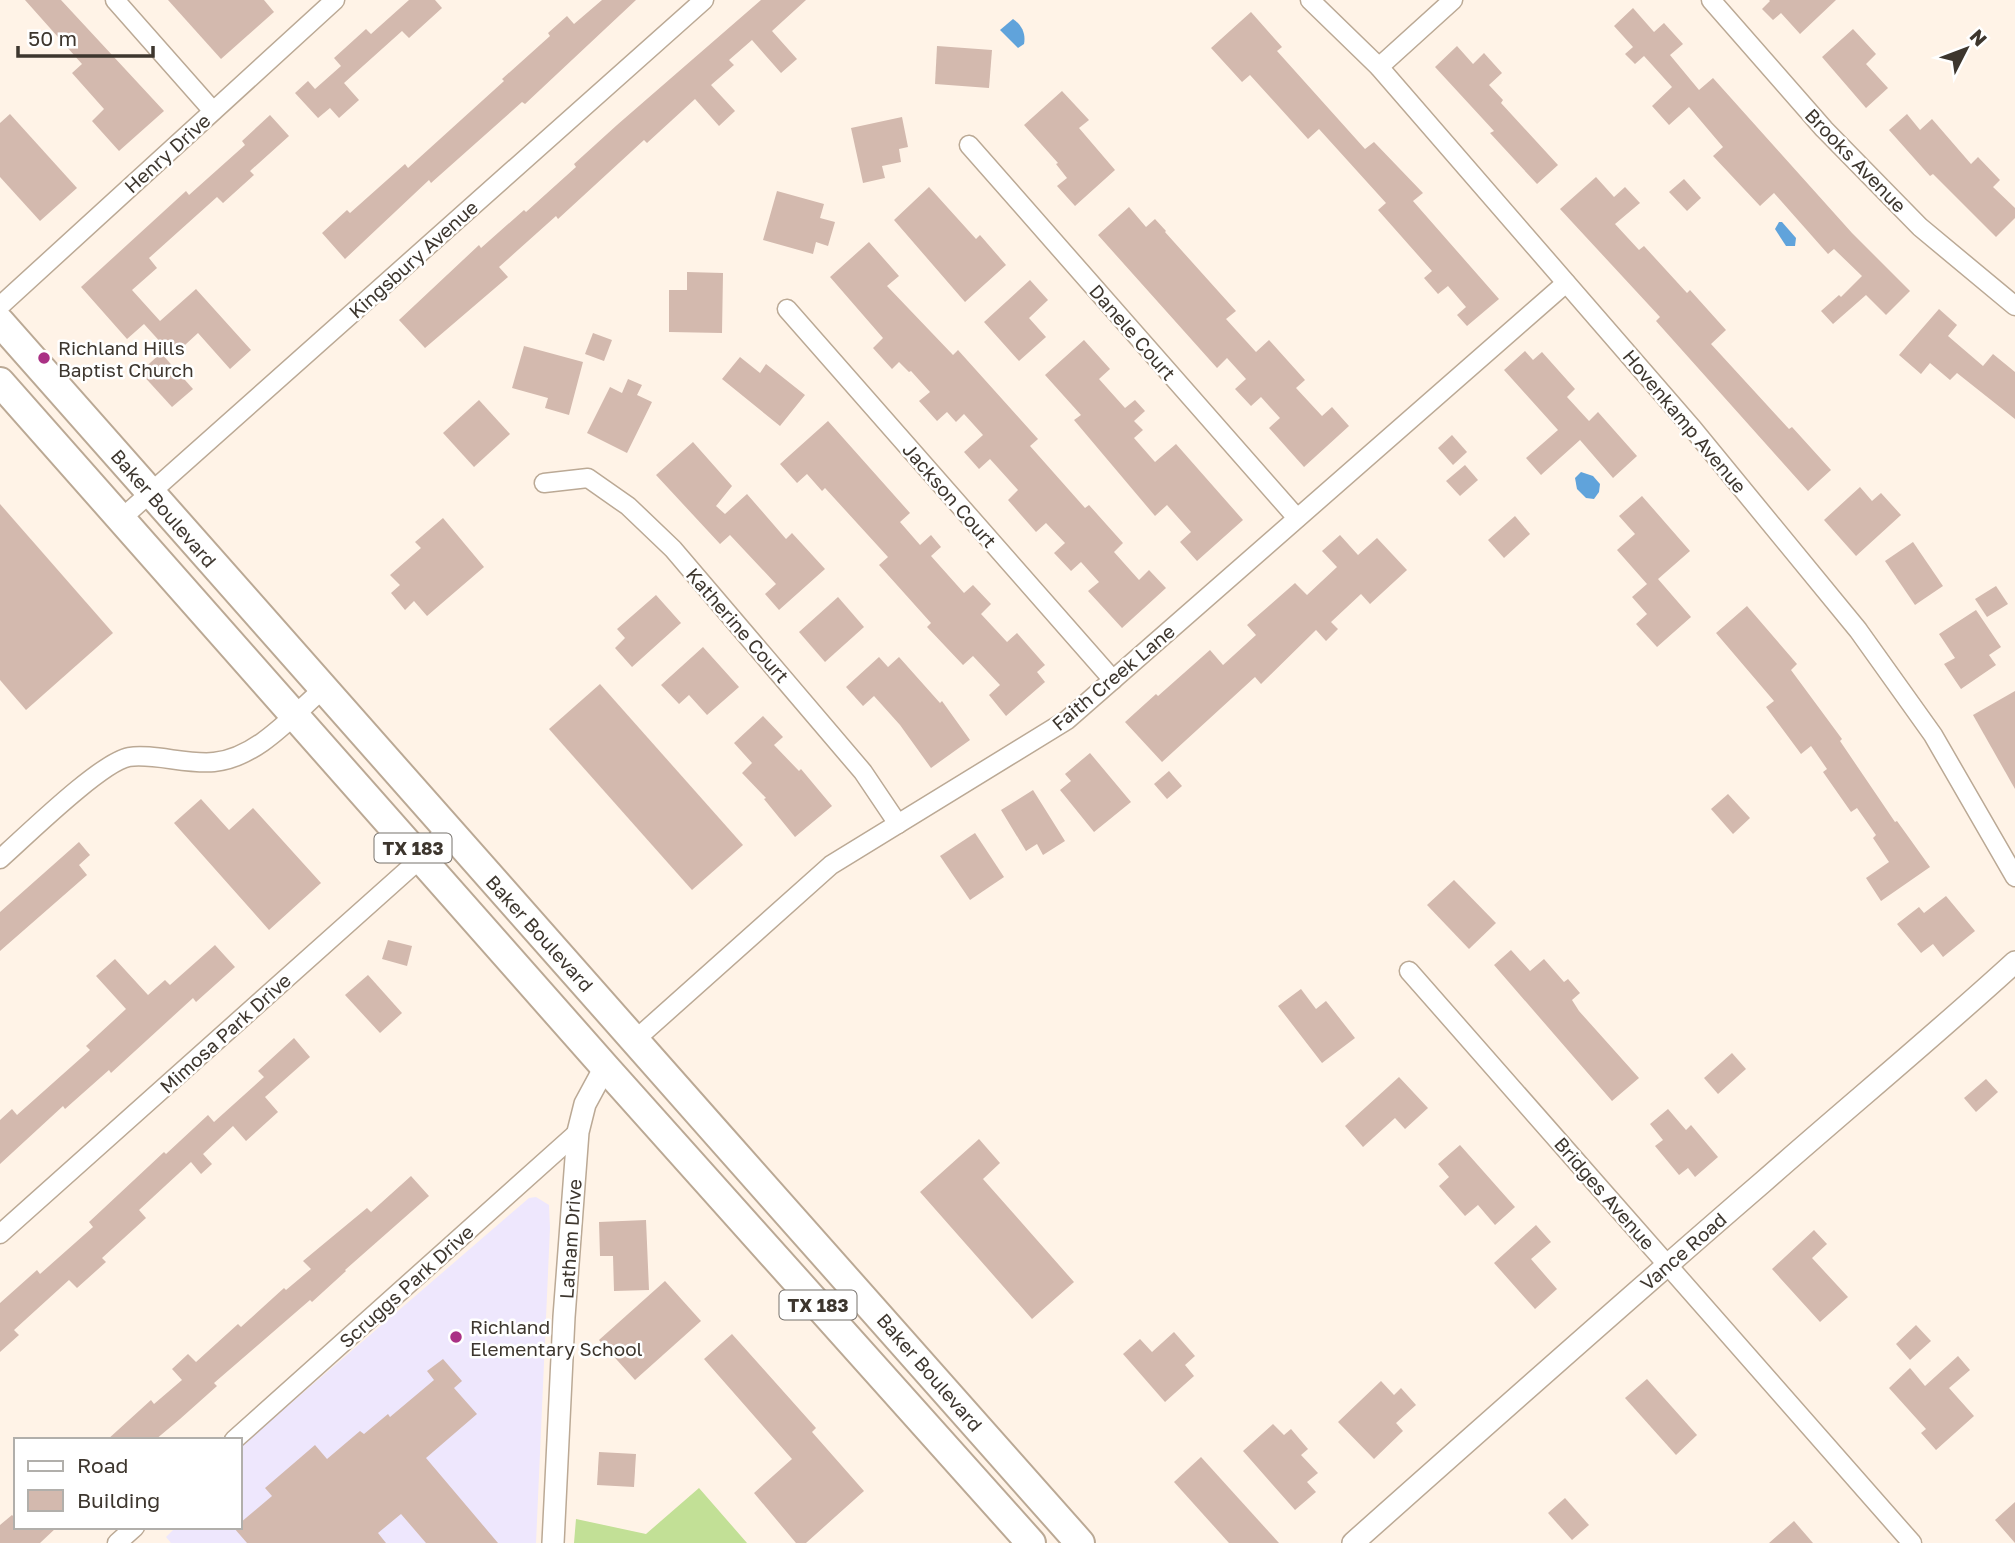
<svg xmlns="http://www.w3.org/2000/svg" width="2015" height="1543" viewBox="0 0 2015 1543" font-family="'Golos Text',sans-serif">
  <rect width="100%" height="100%" fill="#fff3e7"/>
  <polygon fill="#eee7fd" points="536,1197 549,1205 550,1228 536,1543 171,1543 166,1537 176,1527 240,1527 240,1447 529,1198"/>
  <polygon fill="#c2e096" points="699,1488 747,1543 574,1543 576,1519 646,1534"/>
  <g fill="#60a3db">
    <path d="M1013 19C1022 25 1026 34 1024 44L1018 48 1000 30Z"/>
    <polygon points="1779,222 1782,222 1796,238 1795,246 1786,246 1775,229"/>
    <polygon points="1581,472 1593,476 1600,484 1599,492 1594,499 1586,498 1577,489 1575,478"/>
  </g>
  <g fill="#d3b9ae">
    <polygon points="25,0 61,0 164,111 119,151 92,121 104,109 72,73 82,64"/>
    <polygon points="168,0 264,0 274,12 221,59"/>
    <polygon points="409,0 435,0 442,8 409,38 402,31 344,83 359,100 339,118 330,108 318,118 295,93 308,81 315,89 341,66 334,58 366,29 371,34"/>
    <polygon points="602,0 636,0 525,104 522,102 431,183 429,180 345,259 322,233 347,210 350,213 405,164 408,168 504,81 502,79 550,36 548,33 567,16 574,24"/>
    <polygon points="761,0 806,0 772,31 797,59 781,73 752,40 729,60 734,65 711,85 735,111 719,126 695,99 647,143 644,140 558,219 556,216 499,267 508,277 425,348 399,320 479,245 481,248 524,210 526,212 576,167 574,164 617,125"/>
    <polygon points="1769,0 1836,0 1800,34 1781,13 1773,20 1762,9 1770,1"/>
    <polygon points="1633,8 1654,32 1664,23 1683,44 1670,55 1699,90 1713,78 1852,233 1910,291 1886,315 1866,295 1833,324 1821,311 1839,295 1841,297 1862,276 1834,249 1828,254 1774,193 1760,206 1713,156 1723,147 1689,107 1669,125 1652,106 1672,87 1644,56 1635,64 1625,54 1633,47 1614,26"/>
    <polygon points="1251,12 1282,47 1277,51 1365,149 1374,142 1423,193 1413,201 1499,299 1467,326 1457,315 1466,307 1448,286 1438,294 1424,278 1432,271 1378,210 1386,203 1319,129 1308,139 1250,75 1242,82 1211,48"/>
    <polygon points="1853,29 1876,54 1866,64 1888,88 1866,108 1822,57"/>
    <polygon points="937,46 992,50 989,88 935,84"/>
    <polygon points="1457,46 1473,64 1484,53 1502,73 1489,85 1503,100 1501,103 1558,165 1537,184 1490,133 1494,131 1435,67"/>
    <polygon points="1062,91 1089,120 1079,128 1115,170 1075,206 1057,186 1067,178 1056,164 1058,163 1024,125"/>
    <polygon points="10,114 77,188 40,221 0,177 0,123"/>
    <polygon points="1907,114 1920,130 1932,119 1971,164 1978,157 2000,180 1993,187 2015,208 2015,218 1996,237 1933,174 1930,176 1889,130"/>
    <polygon points="270,115 289,136 250,171 254,175 223,203 217,197 149,258 157,268 132,290 160,321 196,289 251,350 230,369 198,333 173,356 144,324 127,339 81,287 186,191 189,195 245,145 242,141"/>
    <polygon points="902,117 908,147 899,149 901,162 882,166 885,178 863,183 851,128"/>
    <polygon points="1596,177 1614,197 1625,187 1640,203 1615,224 1639,250 1644,246 1687,293 1690,290 1726,330 1711,344 1789,429 1792,427 1831,470 1808,491 1656,321 1660,317 1560,209"/>
    <polygon points="1684,179 1701,198 1687,211 1669,192"/>
    <polygon points="929,187 976,239 980,235 1006,265 965,302 894,220"/>
    <polygon points="777,191 824,204 820,218 835,222 828,246 816,242 813,254 763,240"/>
    <polygon points="1129,207 1146,227 1155,219 1166,231 1165,232 1236,311 1226,319 1256,352 1269,340 1305,380 1296,388 1322,416 1332,407 1349,426 1304,467 1269,428 1280,418 1261,397 1251,406 1235,389 1246,379 1227,358 1217,368 1098,235"/>
    <polygon points="869,242 899,276 887,286 953,355 958,350 1038,439 1030,446 1085,508 1089,505 1123,543 1114,552 1139,580 1149,570 1166,588 1122,628 1088,591 1099,582 1081,562 1071,571 1054,553 1065,543 1046,523 1036,532 1008,500 1018,490 990,459 979,469 964,452 983,435 964,414 956,422 947,412 937,421 919,401 930,392 911,371 909,372 899,362 892,369 873,348 883,338 830,277"/>
    <polygon points="687,272 723,273 722,333 669,332 669,290 687,290"/>
    <polygon points="1030,280 1048,300 1029,318 1046,337 1019,361 984,322"/>
    <polygon points="1939,309 1957,325 1948,336 1983,366 1993,354 2015,372 2015,419 1957,373 1950,380 1930,363 1921,374 1899,355"/>
    <polygon points="593,333 612,340 604,361 585,354"/>
    <polygon points="1084,340 1110,369 1099,379 1125,408 1135,400 1145,411 1134,421 1143,430 1134,438 1155,462 1176,444 1243,520 1197,561 1180,542 1191,532 1167,505 1155,516 1074,420 1081,415 1045,375"/>
    <polygon points="524,346 583,362 569,415 545,408 548,398 512,388"/>
    <polygon points="1525,351 1533,360 1542,352 1575,389 1567,397 1589,421 1598,412 1637,456 1613,478 1580,440 1541,475 1526,458 1558,430 1504,370"/>
    <polygon points="161,353 193,389 172,407 140,372"/>
    <polygon points="740,357 760,373 766,364 805,395 780,426 722,379"/>
    <polygon points="628,379 642,385 637,395 652,402 627,453 587,433 610,387 622,393"/>
    <polygon points="479,400 510,434 474,467 443,433"/>
    <polygon points="828,421 910,513 900,522 920,545 931,535 941,547 931,556 964,593 973,585 991,604 981,614 1007,642 1017,633 1045,665 1037,672 1045,682 1006,716 989,695 1000,685 973,656 963,665 927,627 931,623 879,565 888,557 825,488 822,491 807,474 797,483 780,464"/>
    <polygon points="1452,435 1467,452 1453,465 1438,448"/>
    <polygon points="693,442 732,486 716,506 725,514 747,494 786,539 792,533 825,569 779,610 765,594 776,584 730,535 720,544 656,475"/>
    <polygon points="1465,465 1478,480 1460,496 1446,481"/>
    <polygon points="1860,487 1872,501 1881,493 1901,515 1856,556 1824,520"/>
    <polygon points="1642,496 1690,551 1658,579 1691,617 1657,647 1636,624 1647,614 1632,597 1647,584 1617,550 1635,534 1619,516"/>
    <polygon points="0,504 113,633 26,710 0,680"/>
    <polygon points="1515,516 1530,534 1504,558 1488,540"/>
    <polygon points="443,518 484,567 427,616 414,601 405,610 391,593 400,585 390,575 421,548 415,542"/>
    <polygon points="1340,535 1358,555 1377,538 1407,570 1370,604 1361,594 1331,622 1338,629 1326,641 1316,630 1261,684 1255,677 1162,762 1125,722 1156,694 1158,696 1210,650 1223,665 1256,635 1247,625 1295,583 1307,595 1337,567 1322,551"/>
    <polygon points="1913,542 1943,586 1915,605 1885,561"/>
    <polygon points="1996,586 2008,604 1987,617 1975,599"/>
    <polygon points="656,595 681,623 632,667 615,648 625,638 617,629"/>
    <polygon points="838,597 864,627 825,662 799,632"/>
    <polygon points="1747,606 1797,664 1791,670 1842,739 1840,741 1895,822 1897,821 1930,867 1881,901 1866,878 1889,862 1873,838 1876,835 1857,808 1851,812 1823,772 1827,769 1811,746 1801,754 1766,707 1774,701 1716,633"/>
    <polygon points="1976,610 2001,647 1989,655 1996,665 1961,689 1944,664 1955,658 1939,634"/>
    <polygon points="703,647 739,687 707,715 689,695 679,704 661,685"/>
    <polygon points="879,657 888,667 899,657 940,703 942,701 970,740 931,768 900,725 874,696 863,706 846,687"/>
    <polygon points="600,684 743,845 692,890 549,729"/>
    <polygon points="2015,691 2015,789 1973,715"/>
    <polygon points="763,716 783,737 774,745 799,771 801,769 832,806 795,837 764,799 766,798 742,773 752,763 734,743"/>
    <polygon points="1090,753 1131,802 1094,832 1060,790 1071,781 1065,774"/>
    <polygon points="1169,771 1182,786 1167,799 1154,784"/>
    <polygon points="1033,790 1065,841 1043,855 1037,844 1026,851 1001,810"/>
    <polygon points="1728,794 1750,818 1733,834 1711,809"/>
    <polygon points="201,799 229,830 253,808 321,883 269,930 174,823"/>
    <polygon points="975,833 1004,877 970,900 940,856"/>
    <polygon points="79,842 90,855 79,865 87,875 0,951 0,912"/>
    <polygon points="1454,880 1496,923 1469,949 1427,905"/>
    <polygon points="1946,896 1975,931 1943,957 1933,944 1921,953 1897,924 1919,907 1924,913"/>
    <polygon points="388,940 412,946 407,966 382,959"/>
    <polygon points="215,945 235,967 196,1002 193,998 111,1073 109,1070 65,1109 63,1106 0,1164 0,1120 12,1109 17,1115 90,1050 86,1046 126,1009 96,976 115,959 148,995 165,980 170,985"/>
    <polygon points="1511,950 1530,971 1544,959 1564,982 1568,979 1580,993 1572,1000 1579,1011 1639,1078 1612,1101 1494,965"/>
    <polygon points="368,975 402,1013 380,1033 345,995"/>
    <polygon points="1301,989 1316,1009 1326,1001 1355,1038 1322,1063 1278,1006"/>
    <polygon points="294,1038 310,1057 265,1097 278,1112 246,1141 233,1126 203,1154 212,1164 201,1174 191,1162 139,1210 146,1218 102,1258 106,1262 77,1288 69,1280 14,1330 19,1335 0,1352 0,1303 37,1270 40,1274 93,1227 89,1222 164,1152 166,1154 208,1115 214,1122 264,1077 258,1071"/>
    <polygon points="1732,1053 1746,1069 1718,1094 1704,1078"/>
    <polygon points="1399,1077 1428,1108 1405,1129 1395,1118 1363,1147 1345,1126"/>
    <polygon points="1986,1079 1998,1092 1976,1112 1964,1098"/>
    <polygon points="1668,1109 1686,1130 1691,1125 1718,1157 1695,1177 1688,1168 1679,1175 1655,1146 1663,1140 1650,1124"/>
    <polygon points="979,1139 1000,1163 983,1179 1074,1282 1032,1319 920,1192"/>
    <polygon points="1460,1145 1515,1207 1495,1225 1478,1205 1465,1216 1439,1186 1449,1177 1438,1164"/>
    <polygon points="411,1176 429,1196 345,1270 346,1271 312,1302 310,1300 214,1383 217,1386 180,1419 155,1440 107,1440 151,1400 154,1404 182,1380 172,1369 188,1354 196,1362 238,1324 241,1327 284,1288 286,1290 311,1269 303,1261 367,1208 371,1212"/>
    <polygon points="646,1220 649,1290 614,1291 613,1256 600,1256 599,1222"/>
    <polygon points="1536,1225 1551,1242 1531,1259 1557,1289 1535,1309 1494,1263"/>
    <polygon points="1814,1230 1827,1244 1812,1258 1848,1297 1820,1322 1772,1269"/>
    <polygon points="665,1281 701,1321 635,1380 599,1340"/>
    <polygon points="1916,1325 1931,1341 1910,1360 1896,1344"/>
    <polygon points="1174,1332 1195,1356 1185,1365 1194,1376 1165,1402 1123,1354 1140,1339 1152,1352"/>
    <polygon points="732,1334 816,1428 812,1432 864,1491 806,1543 796,1543 754,1493 792,1459 704,1359"/>
    <polygon points="1958,1356 1970,1370 1949,1388 1974,1416 1936,1450 1921,1433 1926,1429 1889,1388 1910,1368 1925,1386"/>
    <polygon points="443,1359 462,1381 454,1388 477,1414 426,1458 498,1543 426,1543 401,1514 378,1533 386,1543 247,1543 234,1528 240,1527 240,1523 272,1496 265,1488 315,1445 327,1459 360,1431 364,1434 388,1414 390,1417 434,1380 427,1371"/>
    <polygon points="1647,1379 1697,1435 1676,1455 1625,1398"/>
    <polygon points="1381,1381 1394,1395 1401,1388 1416,1405 1396,1423 1403,1431 1374,1459 1338,1422"/>
    <polygon points="1273,1424 1284,1435 1291,1429 1308,1449 1301,1455 1318,1473 1307,1482 1316,1492 1295,1510 1243,1451"/>
    <polygon points="599,1452 636,1454 634,1487 597,1485"/>
    <polygon points="1201,1457 1279,1543 1229,1543 1174,1482"/>
    <polygon points="1565,1498 1589,1525 1572,1540 1548,1513"/>
    <polygon points="2015,1502 2015,1543 1995,1520"/>
    <polygon points="12,1515 16,1519 16,1527 57,1527 40,1543 0,1543 0,1525"/>
    <polygon points="1794,1521 1813,1543 1769,1543"/>
  </g>
  <g fill="none" stroke-linecap="round" stroke-linejoin="round">
    <defs>
      <g id="minor">
        <polyline points="115,0 213,111"/>
        <polyline points="1310,0 1379,67 1693,429 1858,630 1933,735 2015,877"/>
        <polyline points="1711,0 1824,129 1920,227 2015,306"/>
        <polyline points="1379,67 1453,0"/>
        <polyline points="969,145 1297,518"/>
        <polyline points="0,306 335,0"/>
        <polyline points="787,309 1113,680"/>
        <polyline points="544,483 588,478 628,506 673,549 863,772 898,824"/>
        <polyline points="122,518 704,0"/>
        <path d="M0 859C25 837 101 762 129 757 152 753 189 765 214 762 257 758 292 716 323 689"/>
        <polyline points="1409,971 1912,1543"/>
        <polyline points="635,1040 831,865 1067,720 1566,283"/>
        <polyline points="0,1234 421,858 447,828"/>
        <polyline points="234,1440 578,1132"/>
        <polyline points="117,1543 135,1527"/>
      </g>
      <g id="tertiary">
        <polyline points="553,1543 564,1317 578,1132 585,1104 605,1067"/>
        <path d="M1353 1543C1489 1422 1625 1301 1763 1182 1847 1108 1933 1037 2015 962"/>
      </g>
      <g id="primary">
        <path d="M0 322C358 731 720 1136 1080 1543"/>
        <polyline points="0,382 605,1067 1031,1543"/>
      </g>
    </defs>
    <use href="#minor" stroke="#bba995" stroke-width="21"/>
    <use href="#tertiary" stroke="#bba995" stroke-width="24"/>
    <use href="#primary" stroke="#bba995" stroke-width="32"/>
    <use href="#minor" stroke="#fff" stroke-width="18"/>
    <use href="#tertiary" stroke="#fff" stroke-width="21"/>
    <use href="#primary" stroke="#fff" stroke-width="28"/>
  </g>
  <g fill="#aa3185" stroke="#fff" stroke-width="2.5">
    <circle cx="44" cy="358" r="7"/>
    <circle cx="456" cy="1337" r="7"/>
  </g>
  <g text-anchor="middle" dominant-baseline="central" stroke-width="5" stroke-linejoin="round" paint-order="stroke">
    <g fill="#fff" stroke="#77726d" stroke-width="2">
      <rect x="374.5" y="833.5" width="77" height="29" rx="5"/>
      <rect x="779.5" y="1290.5" width="77" height="29" rx="5"/>
    </g>
    <g font-size="18" font-weight="bold" fill="#3d362e">
      <text x="413" y="848">TX 183</text>
      <text x="818" y="1305">TX 183</text>
    </g>
    <g font-size="19" fill="#3d362e" stroke="#fff">
      <text transform="translate(167 153) rotate(-42)">Henry Drive</text>
      <text transform="translate(1856 160) rotate(46)">Brooks Avenue</text>
      <text transform="translate(413 259) rotate(-42)">Kingsbury Avenue</text>
      <text transform="translate(1133 332) rotate(49)">Danele Court</text>
      <text transform="translate(1685 421) rotate(50)">Hovenkamp Avenue</text>
      <text transform="translate(950 495) rotate(49)">Jackson Court</text>
      <text transform="translate(164 508) rotate(49)">Baker Boulevard</text>
      <text transform="translate(738 625) rotate(49)">Katherine Court</text>
      <text transform="translate(1113 677) rotate(-40)">Faith Creek Lane</text>
      <text transform="translate(540 933) rotate(48)">Baker Boulevard</text>
      <text transform="translate(225 1033) rotate(-42)">Mimosa Park Drive</text>
      <text transform="translate(1605 1193) rotate(49)">Bridges Avenue</text>
      <text transform="translate(570 1239) rotate(-86)">Latham Drive</text>
      <text transform="translate(1683 1251) rotate(-41)">Vance Road</text>
      <text transform="translate(406 1286) rotate(-42)">Scruggs Park Drive</text>
      <text transform="translate(930 1372) rotate(49)">Baker Boulevard</text>
    </g>
    <g font-size="19" fill="#3d362e" stroke="#fff" text-anchor="start">
      <text x="58" y="347">Richland Hills<tspan x="58" dy="22">Baptist Church</tspan></text>
      <text x="470" y="1326">Richland<tspan x="470" dy="22">Elementary School</tspan></text>
    </g>
  </g>
  <rect x="14" y="1438" width="228" height="91" fill="#ffffff" stroke="#b1afab" stroke-width="2"/>
  <rect x="28" y="1461" width="35" height="10" fill="#ffffff" stroke="#b1afab" stroke-width="2"/>
  <text x="77" y="1473" font-size="21" fill="#3d362e">Road</text>
  <rect x="28" y="1490" width="35" height="21" fill="#d3b9ae" stroke="#b1afab" stroke-width="2"/>
  <text x="77" y="1508" font-size="21" fill="#3d362e">Building</text>
  <g transform="translate(1966 49) rotate(48)" stroke="#ffffff" stroke-width="5" paint-order="stroke">
  <path d="M0-5L12 26L0 18L-12 26Z" fill="#3d362e"/>
  <text y="-10" font-size="19" font-weight="bold" text-anchor="middle" fill="#3d362e">N</text>
  </g>
  <path d="M18 46v10h135v-10" fill="none" stroke="#3d362e" stroke-width="3.5"/>
  <text x="28" y="46" font-size="21" fill="#3d362e" stroke="#ffffff" stroke-width="5" paint-order="stroke">50 m</text>
</svg>
